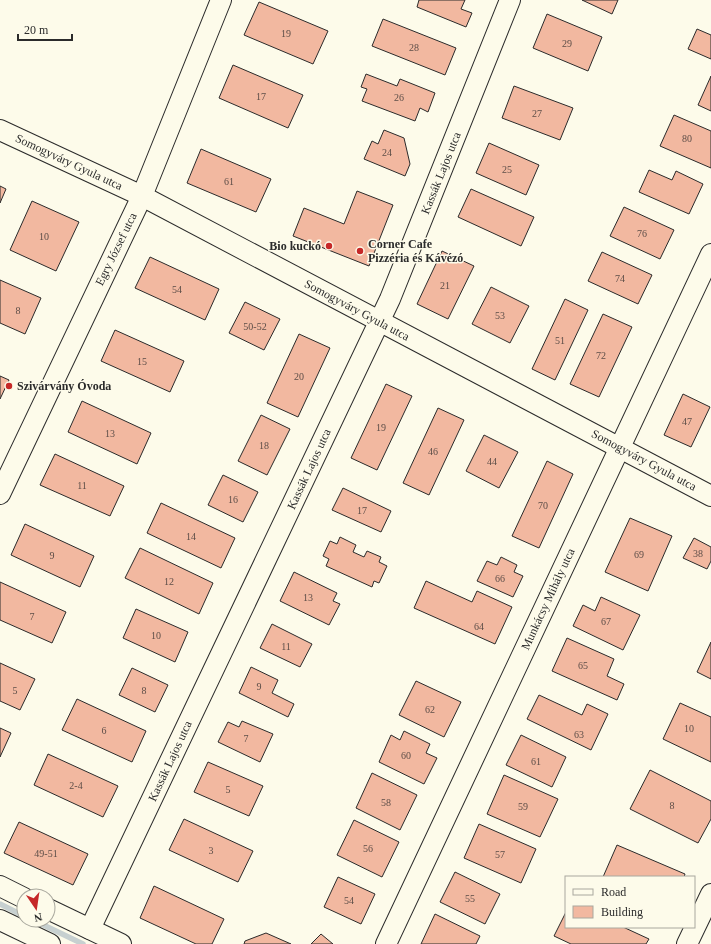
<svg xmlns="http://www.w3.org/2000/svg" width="711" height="944" viewBox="0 0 711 944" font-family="Georgia,serif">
  <rect width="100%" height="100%" fill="#fdfbea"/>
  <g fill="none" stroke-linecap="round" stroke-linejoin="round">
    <g stroke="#c7d0d0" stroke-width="5.5">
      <polyline points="0,904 24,916"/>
      <polyline points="33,920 83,944"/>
    </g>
  </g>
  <g fill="#f2b8a0" stroke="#2b2b2b">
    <polygon points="419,0 465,0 461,9 472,13 466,27 417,7"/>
    <polygon points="582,0 618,0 612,14"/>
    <polygon points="259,2 328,31 313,64 244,35"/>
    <polygon points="547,14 602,37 588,71 533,48"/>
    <polygon points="383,19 456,48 445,75 372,46"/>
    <polygon points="697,29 711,35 711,59 688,49"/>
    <polygon points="233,65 303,95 288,128 219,98"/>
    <polygon points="366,74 397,86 400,79 435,93 428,112 420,108 415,121 362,101 367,89 361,87"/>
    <polygon points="711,76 711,111 698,105"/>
    <polygon points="514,86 573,108 560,140 502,118"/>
    <polygon points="674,115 711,131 711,168 660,146"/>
    <polygon points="384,130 404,138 410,164 405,176 364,159 372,141 378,144"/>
    <polygon points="489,143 539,165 526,195 476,173"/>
    <polygon points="201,149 271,179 256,212 187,183"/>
    <polygon points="649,170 672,180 676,171 703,184 689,214 639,192"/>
    <polygon points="0,186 6,189 0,203"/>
    <polygon points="471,189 534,217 521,246 458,217"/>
    <polygon points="357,191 393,205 369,266 293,236 304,208 344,224"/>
    <polygon points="32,201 79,222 56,271 10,250"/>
    <polygon points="624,207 674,230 660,259 610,236"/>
    <polygon points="442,251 474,266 448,319 417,304"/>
    <polygon points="602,252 652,275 638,304 588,281"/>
    <polygon points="150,257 219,289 205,320 135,288"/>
    <polygon points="0,280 41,298 25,334 0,323"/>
    <polygon points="491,287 529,306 510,343 472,324"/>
    <polygon points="565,299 588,310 555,380 532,369"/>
    <polygon points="245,302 280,319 264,350 229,333"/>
    <polygon points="603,314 632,327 599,397 570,384"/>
    <polygon points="115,330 184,361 170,392 101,361"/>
    <polygon points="299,334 330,348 298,417 267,403"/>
    <polygon points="0,376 9,380 0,399"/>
    <polygon points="386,384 412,396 377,470 351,458"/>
    <polygon points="683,394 710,407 691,447 664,435"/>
    <polygon points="82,401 151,433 137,464 68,432"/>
    <polygon points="438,408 464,420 429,495 403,483"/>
    <polygon points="261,415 290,429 267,475 238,461"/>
    <polygon points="484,435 518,452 499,488 466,471"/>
    <polygon points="55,454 124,486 110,516 40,485"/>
    <polygon points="547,461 573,474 539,548 512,536"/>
    <polygon points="223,475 258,492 243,522 208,505"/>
    <polygon points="343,488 391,511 381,532 332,510"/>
    <polygon points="161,503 235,538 221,568 147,533"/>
    <polygon points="630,518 672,536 648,591 605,572"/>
    <polygon points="25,524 94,556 80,587 11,555"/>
    <polygon points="340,537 356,545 353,552 364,557 367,551 381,557 379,562 387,566 379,583 374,581 372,587 326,566 329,559 323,556 330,541 337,544"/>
    <polygon points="694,538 711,547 711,561 707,569 683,558"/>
    <polygon points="140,548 213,583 199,614 125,578"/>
    <polygon points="501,557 517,565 514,572 523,576 513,597 477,581 487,561 497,565"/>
    <polygon points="294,572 337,593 333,601 340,604 329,625 280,601"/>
    <polygon points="426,581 472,602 477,591 512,607 495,644 414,608"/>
    <polygon points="0,582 66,612 52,643 0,620"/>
    <polygon points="601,597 640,615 623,650 573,626 583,605 595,611"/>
    <polygon points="136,609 188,632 175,662 123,638"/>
    <polygon points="272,624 312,644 300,667 260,648"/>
    <polygon points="567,638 614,659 607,676 624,684 617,700 552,671"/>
    <polygon points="711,642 711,679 697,672"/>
    <polygon points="0,663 35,679 20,710 0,701"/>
    <polygon points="251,667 278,680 272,693 294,704 288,717 239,693"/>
    <polygon points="132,668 168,685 155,712 119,695"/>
    <polygon points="416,681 461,702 444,737 399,715"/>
    <polygon points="539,695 582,715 587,704 608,714 591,750 527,719"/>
    <polygon points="77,699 146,731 132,762 62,730"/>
    <polygon points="680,703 711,717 711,762 663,739"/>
    <polygon points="242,721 273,734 260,762 218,742 228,722 239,727"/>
    <polygon points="0,728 11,733 0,757"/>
    <polygon points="404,731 430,744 426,753 437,758 424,784 379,762 391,735 400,740"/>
    <polygon points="521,735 566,757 552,787 506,765"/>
    <polygon points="48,754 118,786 103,817 34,785"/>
    <polygon points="208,762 263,786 249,816 194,792"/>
    <polygon points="650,770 711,801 711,819 698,843 630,809"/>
    <polygon points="372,773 417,795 400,830 356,808"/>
    <polygon points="504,775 558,799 540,837 487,814"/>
    <polygon points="184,819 253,851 238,882 169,850"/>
    <polygon points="354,820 399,842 382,877 337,855"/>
    <polygon points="19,822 88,854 73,885 4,853"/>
    <polygon points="479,824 536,849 521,883 464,858"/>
    <polygon points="617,845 685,874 684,877 603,877"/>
    <polygon points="455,872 500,894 485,924 440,902"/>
    <polygon points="338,877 375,894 361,924 324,907"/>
    <polygon points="154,886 224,919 212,944 196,944 140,918"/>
    <polygon points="566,912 566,927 623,927 649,939 646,944 571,944 554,936"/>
    <polygon points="435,914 480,936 476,944 421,944"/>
    <polygon points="266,933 291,944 244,944 245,941"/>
    <polygon points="321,934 333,944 311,944"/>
  </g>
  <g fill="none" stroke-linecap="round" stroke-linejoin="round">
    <defs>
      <g id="minor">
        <polyline points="0,130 142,196 711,496"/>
        <polyline points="0,494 142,196 221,0"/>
        <polyline points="0,886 24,898"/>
        <polyline points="48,909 121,944"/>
        <polyline points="0,920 50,944"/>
        <polyline points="90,929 390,299 510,0"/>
        <polyline points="386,944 711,254"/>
        <polyline points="687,944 711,894"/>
      </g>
    </defs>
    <use href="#minor" stroke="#2b2b2b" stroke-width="22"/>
    <use href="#minor" stroke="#fdfbea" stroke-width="20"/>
  </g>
  <g fill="#c62828" stroke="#fdfbea" stroke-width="1.5">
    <circle cx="329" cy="246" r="4"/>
    <circle cx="360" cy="251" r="4"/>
    <circle cx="9" cy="386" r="4"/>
  </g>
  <g text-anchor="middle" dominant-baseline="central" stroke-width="3" stroke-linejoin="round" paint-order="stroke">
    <g font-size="10" fill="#5d4e48">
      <text x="286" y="33">19</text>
      <text x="567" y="43">29</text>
      <text x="414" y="47">28</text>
      <text x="261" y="96">17</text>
      <text x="399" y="97">26</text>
      <text x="537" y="113">27</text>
      <text x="687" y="138">80</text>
      <text x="387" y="152">24</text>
      <text x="507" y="169">25</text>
      <text x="229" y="181">61</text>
      <text x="642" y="233">76</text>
      <text x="44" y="236">10</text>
      <text x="620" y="278">74</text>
      <text x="445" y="285">21</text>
      <text x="177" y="289">54</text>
      <text x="18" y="310">8</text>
      <text x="500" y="315">53</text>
      <text x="255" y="326">50-52</text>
      <text x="560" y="340">51</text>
      <text x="601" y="355">72</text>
      <text x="142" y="361">15</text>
      <text x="299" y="376">20</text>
      <text x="687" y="421">47</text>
      <text x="381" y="427">19</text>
      <text x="110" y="433">13</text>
      <text x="264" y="445">18</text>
      <text x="433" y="451">46</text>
      <text x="492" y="461">44</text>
      <text x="82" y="485">11</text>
      <text x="233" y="499">16</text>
      <text x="543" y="505">70</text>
      <text x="362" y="510">17</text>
      <text x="191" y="536">14</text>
      <text x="698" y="553">38</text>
      <text x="639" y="554">69</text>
      <text x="52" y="555">9</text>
      <text x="500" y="578">66</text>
      <text x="169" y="581">12</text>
      <text x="308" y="597">13</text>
      <text x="32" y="616">7</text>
      <text x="606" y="621">67</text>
      <text x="479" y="626">64</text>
      <text x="156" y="635">10</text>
      <text x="286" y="646">11</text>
      <text x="583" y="665">65</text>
      <text x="259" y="686">9</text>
      <text x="15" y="690">5</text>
      <text x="144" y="690">8</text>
      <text x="430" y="709">62</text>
      <text x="689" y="728">10</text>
      <text x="104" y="730">6</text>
      <text x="579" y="734">63</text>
      <text x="246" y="738">7</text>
      <text x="406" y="755">60</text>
      <text x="536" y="761">61</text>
      <text x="76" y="785">2-4</text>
      <text x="228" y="789">5</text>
      <text x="386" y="802">58</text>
      <text x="672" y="805">8</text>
      <text x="523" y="806">59</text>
      <text x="368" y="848">56</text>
      <text x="211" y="850">3</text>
      <text x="46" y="853">49-51</text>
      <text x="500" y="854">57</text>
      <text x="470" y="898">55</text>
      <text x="349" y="900">54</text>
    </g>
    <g font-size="12" fill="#2b2b2b" stroke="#fdfbea">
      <text transform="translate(69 162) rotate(25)">Somogyváry Gyula utca</text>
      <text transform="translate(441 173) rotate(-68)">Kassák Lajos utca</text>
      <text transform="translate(116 249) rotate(-64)">Egry József utca</text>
      <text transform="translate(357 310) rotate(28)">Somogyváry Gyula utca</text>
      <text transform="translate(644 460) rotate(28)">Somogyváry Gyula utca</text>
      <text transform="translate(309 469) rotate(-65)">Kassák Lajos utca</text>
      <text transform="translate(548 599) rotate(-65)">Munkácsy Mihály utca</text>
      <text transform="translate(170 761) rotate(-65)">Kassák Lajos utca</text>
    </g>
    <g font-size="12" font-weight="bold" fill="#2b2b2b" stroke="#fdfbea" text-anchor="start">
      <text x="368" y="244">Corner Cafe<tspan x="368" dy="14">Pizzéria és Kávézó</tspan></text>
      <text x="321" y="246" text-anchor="end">Bio kuckó</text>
      <text x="17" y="386">Szivárvány Óvoda</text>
    </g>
  </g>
  <rect x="565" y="876" width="130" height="52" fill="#fdfbea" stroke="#a9a89e"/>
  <rect x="573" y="889" width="20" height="6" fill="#fdfbea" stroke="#a9a89e"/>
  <text x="601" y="896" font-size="12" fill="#2b2b2b">Road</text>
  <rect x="573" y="906" width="20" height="12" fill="#f2b8a0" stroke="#a9a89e"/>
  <text x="601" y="916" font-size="12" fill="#2b2b2b">Building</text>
  <g transform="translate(36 908) rotate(167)"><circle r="19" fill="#fdfbea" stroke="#a9a89e"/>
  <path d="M0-3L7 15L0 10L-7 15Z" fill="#c62828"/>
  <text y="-6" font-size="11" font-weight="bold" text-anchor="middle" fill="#2b2b2b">N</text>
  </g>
  <path d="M18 34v6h54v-6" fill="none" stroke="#2b2b2b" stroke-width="2"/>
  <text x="24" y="34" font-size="12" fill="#2b2b2b" stroke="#fdfbea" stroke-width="3" paint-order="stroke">20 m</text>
</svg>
